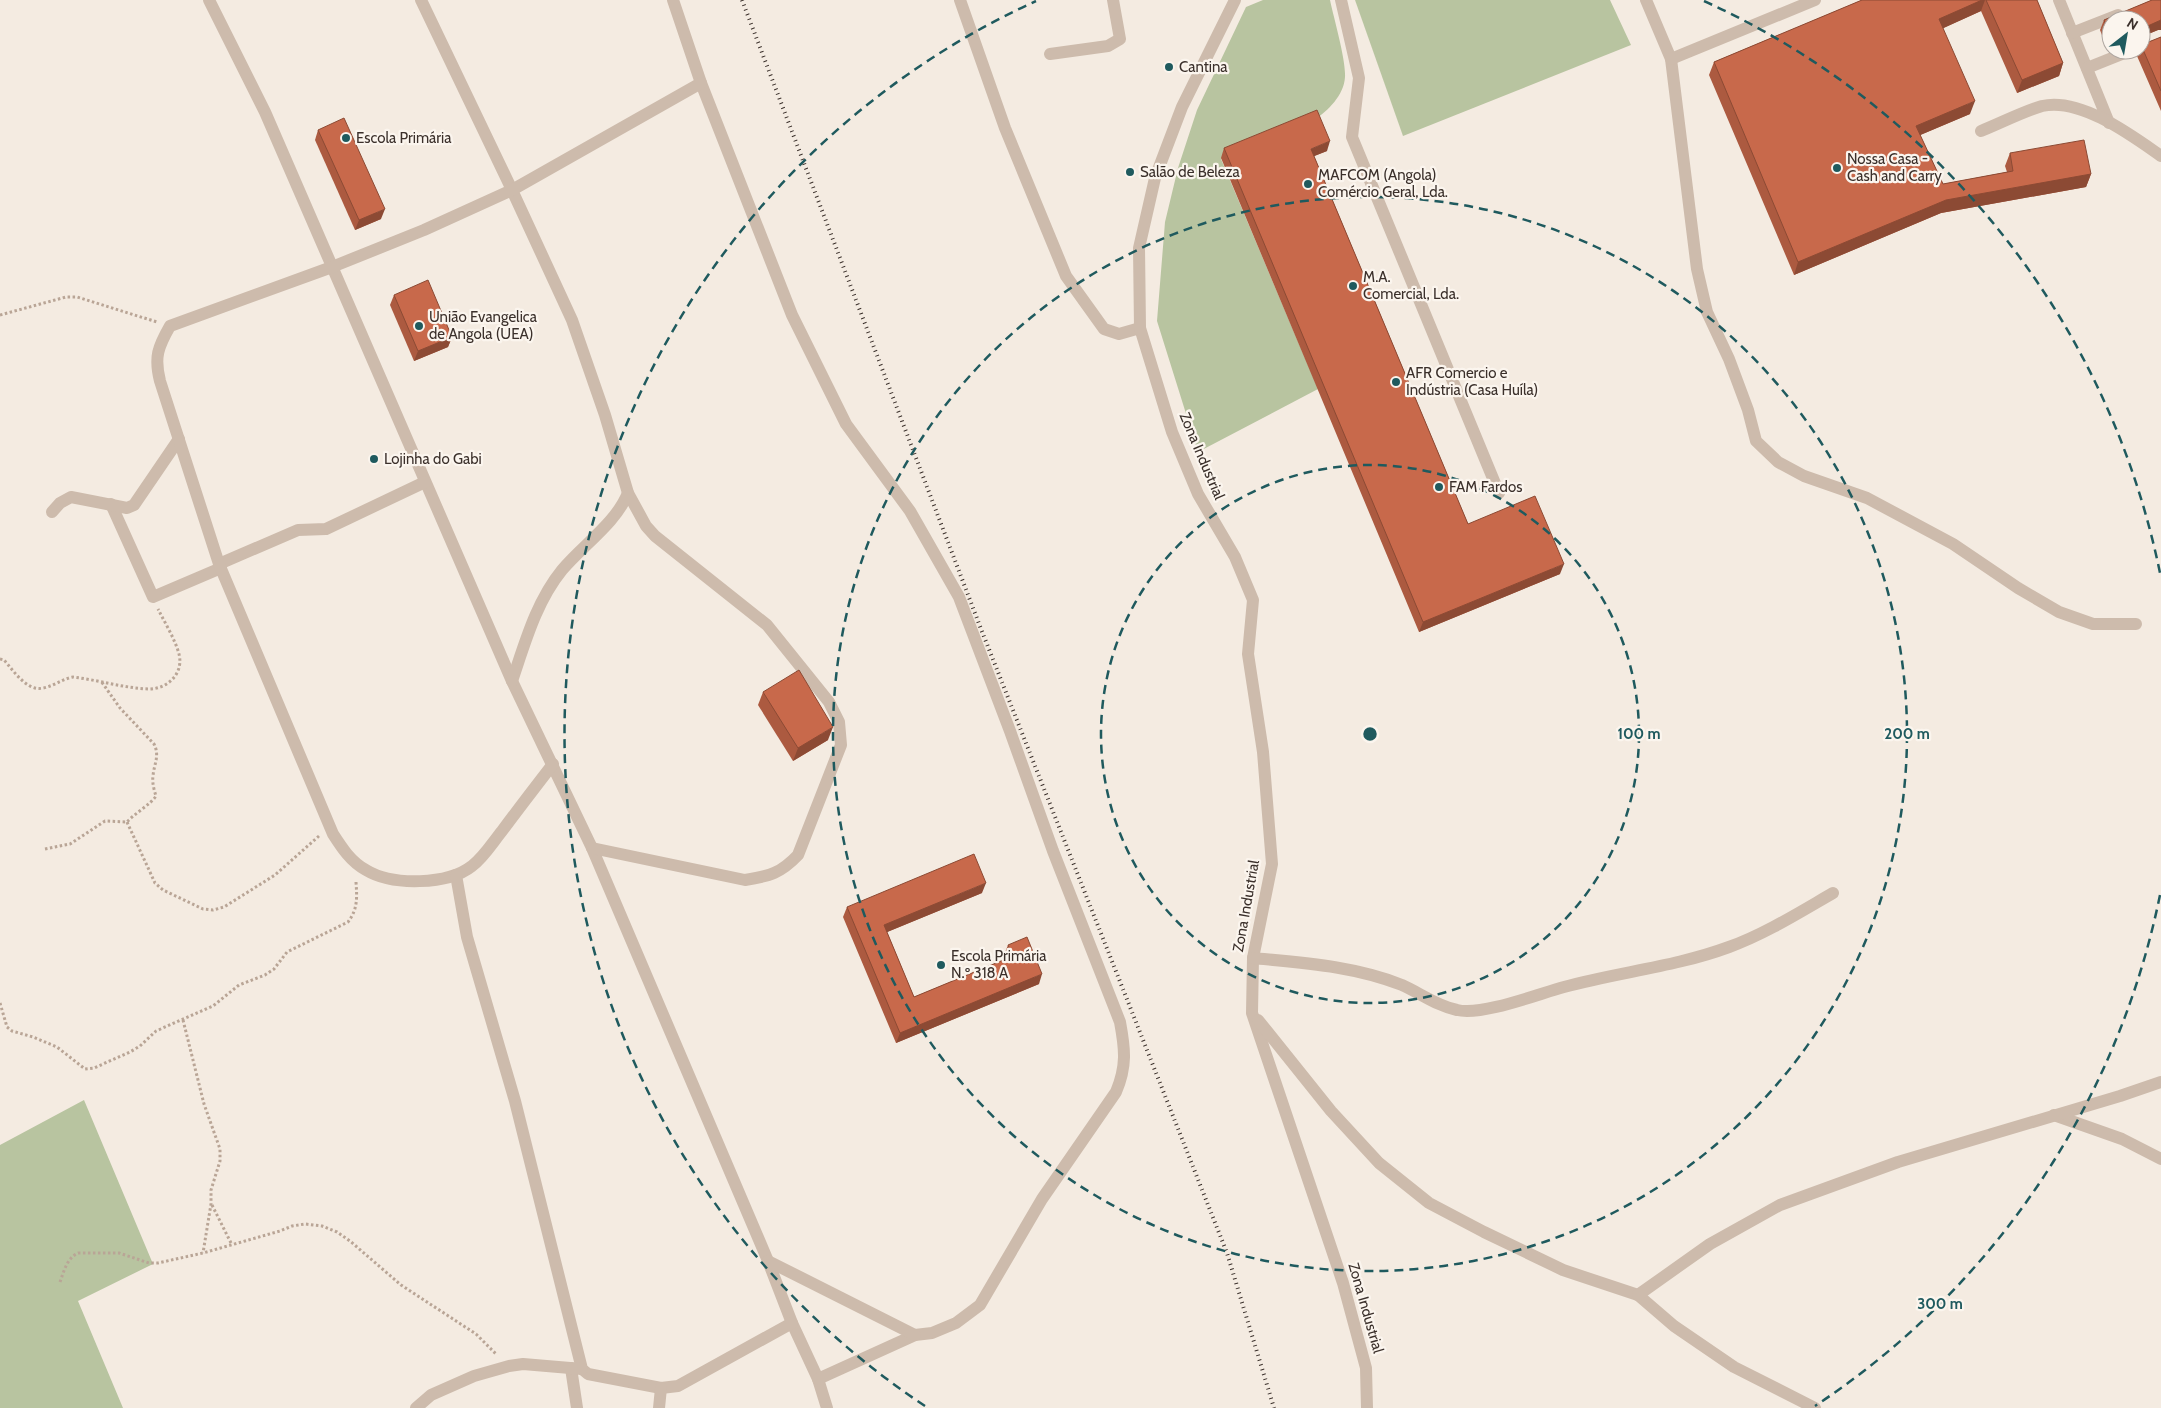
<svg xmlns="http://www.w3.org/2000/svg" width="2161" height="1408" font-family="Cabin,sans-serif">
<rect width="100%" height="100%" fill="#f4ebe1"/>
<g fill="#b8c4a0">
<path d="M1263,0H1330C1334,19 1346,60 1345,77C1344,95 1328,111 1314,120L1221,159L1318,389L1198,452L1157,321L1165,222L1178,168L1197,110L1246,7Z"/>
<path d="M1355,0H1610L1631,45L1403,136Z"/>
<path d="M84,1100L153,1264L78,1301L123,1408H0V1145Z"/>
</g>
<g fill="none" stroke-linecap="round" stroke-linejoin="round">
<g stroke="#b9a596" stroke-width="3" stroke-dasharray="2.5 2.5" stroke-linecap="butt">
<path d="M0,315L66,297H77L157,322"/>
<path d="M0,659L4,660C13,670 27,692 43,688C54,686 62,679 73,677C98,680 123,688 149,689C167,689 184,674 179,654C175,639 165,623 158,609"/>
<path d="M127,822L155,883L163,890L203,909L213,910L224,907L275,875L319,836"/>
<path d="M45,849L70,844L105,821L127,822C134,814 151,804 156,796C154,790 152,782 153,776C154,764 160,756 154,744L120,708L101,681"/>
<path d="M0,1003L7,1027L12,1031L33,1037L57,1047L85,1069L94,1068L130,1052L140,1046L156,1031L213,1006L239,985L265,975L274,969L287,952L348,922C358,909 357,897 356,882"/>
<path d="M183,1020L204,1104L220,1149V1161L211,1190V1204L203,1253"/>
<path d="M212,1205L232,1245"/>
<path d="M60,1282C64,1271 67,1258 78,1253H119L149,1263H158L203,1253L280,1231L292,1226L305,1224L322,1226L337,1232L350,1241L401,1285L476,1334L496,1354"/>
</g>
<g stroke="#cdbbac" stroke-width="12">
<path d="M209,0L265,112L512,681L592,848L768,1261L792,1323L818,1379L827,1408"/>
<path d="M421,0L512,190L572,320L605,415L628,493L646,526L655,536L767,625L829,702L839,722L841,745L798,855C781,873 770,876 745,880L592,848"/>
<path d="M673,0L701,83L792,315L846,424L910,511L959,597L1010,731L1053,851L1120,1022C1125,1049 1127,1066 1116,1092L1042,1199L980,1305L956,1323L932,1333L915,1335L818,1379"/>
<path d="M960,0L1005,128L1066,276L1104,329L1119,334L1140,328"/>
<path d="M1235,0L1182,107L1155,178L1139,248L1140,328L1172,432L1198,494L1235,557L1253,600L1248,654L1263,752L1272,864L1253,958L1252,1013L1343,1283L1366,1368L1367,1408"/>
<path d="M1341,0L1359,78L1352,137L1499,493"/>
<path d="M1646,0L1671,59L1697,269L1707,312L1729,359L1748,410L1756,441L1778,462L1804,476L1867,498L1953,544L2018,588L2059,612L2093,624H2136"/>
<path d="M2059,0L2109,123"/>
<path d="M2072,33L2118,15"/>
<path d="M1050,54L1108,46L1120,39L1113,0"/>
<path d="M1671,59L1815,0"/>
<path d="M2087,68L2132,50"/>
<path d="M1981,131C2001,123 2022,112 2042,106C2080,97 2131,135 2161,156"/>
<path d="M111,504L153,597L221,568"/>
<path d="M52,512L60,503L71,497L127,508L134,505L179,439"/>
<path d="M219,564L298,530L326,529L425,482"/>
<path d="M512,681C525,643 536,602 562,570C583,545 616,523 628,493"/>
<path d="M553,764C536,786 519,808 502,831C493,842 484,857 472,866C448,885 392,886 366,870C351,862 342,848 333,834L219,564L160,381C154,357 158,347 170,326L332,267L424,230L512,190L701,83"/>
<path d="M456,875L467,937L515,1101L582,1369L588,1374L661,1388L678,1386L792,1323"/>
<path d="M1253,958C1304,963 1354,966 1402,985C1420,993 1437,1006 1457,1010C1482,1016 1538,994 1564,987C1618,972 1675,967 1729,947C1765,934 1800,912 1833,893"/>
<path d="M1258,1020L1331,1111L1379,1163L1429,1203L1484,1232L1563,1270L1638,1295L1674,1326L1734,1367L1815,1408"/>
<path d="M2054,1115L2122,1139L2161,1159"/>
<path d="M768,1261L915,1335"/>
<path d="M1638,1295L1710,1244L1780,1205L1898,1162L2120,1096L2161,1082"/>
<path d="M571,1368L577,1408"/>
<path d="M416,1408L431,1395L474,1376L509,1366L523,1364L582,1369"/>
<path d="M659,1408L661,1388"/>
</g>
<path stroke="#3b302b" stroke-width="4" stroke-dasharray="1 4" stroke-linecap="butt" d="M742,0L981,629L1227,1253L1274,1408"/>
</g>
<g fill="#ac5a40">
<path d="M1862,0H2037L2063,63L2059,76L2017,93L1981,11L1943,28L1970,114L1920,135L1943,184L2007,172L2005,166L2010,153L2091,174L2086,187L1941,213L1794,275L1709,75L1714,62Z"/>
<path d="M2152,0H2161V30H2158L2141,37V20H2111V50L2108,51L2100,30L2104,20Z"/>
<path d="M2161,37V111L2137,56L2139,50H2141V45Z"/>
<path d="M318,130L381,219L355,230L315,140Z"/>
<path d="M1224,148L1327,151L1314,156L1468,524L1560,574L1419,632L1221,158Z"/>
<path d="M394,295L452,337L448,347L414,361L390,305Z"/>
<path d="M763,692L828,740L793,761L758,705Z"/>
<path d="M982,893L887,932L914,997L1006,959L1004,955L1008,945L1039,984L896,1043L843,917L847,907Z"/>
</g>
<g fill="#8c4a34">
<path d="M1982,0H1985L1981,11L1935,32L1939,19Z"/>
<path d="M2161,20V30H2158L2141,37V29L2142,28Z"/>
<path d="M2111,43V50L2108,51Z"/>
<path d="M2063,63L2059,76L2017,93L2022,80Z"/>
<path d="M1975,101L1970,114L1911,139L1916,126Z"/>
<path d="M1330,141L1327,151L1307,159L1311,149Z"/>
<path d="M2091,174L2086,187L1941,213L1794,275L1798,262L1946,200Z"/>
<path d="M385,209L381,219L355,230L359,220Z"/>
<path d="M452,337L448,347L414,361L418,351Z"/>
<path d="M1564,564L1560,574L1419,632L1423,622Z"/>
<path d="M833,727L828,740L793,761L798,748Z"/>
<path d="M986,883L982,893L880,935L884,925Z"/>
<path d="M1042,974L1039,984L896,1043L900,1033Z"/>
</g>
<g fill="#c8694b" stroke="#8c4a34">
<path d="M1862,0H1982L1939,19L1975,101L1916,126L1943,184L2013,171L2010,153L2084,140L2091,174L1946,200L1798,262L1714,62Z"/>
<path d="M1986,0H2037L2063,63L2022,80Z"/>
<path d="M2152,0H2161V20L2141,29V20H2111V37L2104,20Z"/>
<path d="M2161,37V91L2141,45Z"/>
<path d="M1317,110L1330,141L1311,149L1468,524L1535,496L1564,564L1423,622L1224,148Z"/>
<path d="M344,118L385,209L359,220L318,130Z"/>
<path d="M428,280L452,337L418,351L394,295Z"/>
<path d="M799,670L833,727L798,748L763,692Z"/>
<path d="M974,854L986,883L884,925L914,997L1013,956L1008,945L1027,937L1042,974L900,1033L847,907Z"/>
</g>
<g fill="none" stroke="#1f5a5e" stroke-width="2.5" stroke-dasharray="9 6">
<circle cx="1370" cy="734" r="269"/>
<circle cx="1370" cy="734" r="537"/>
<path d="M2160 895A806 806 0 0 1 1815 1406M925 1406A806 806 0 0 1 1036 1M1704 1A806 806 0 0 1 2160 573"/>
</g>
<g fill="#1f5a5e" stroke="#fbf5ee" stroke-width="2">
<circle cx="1169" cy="67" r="5"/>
<circle cx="346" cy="138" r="5"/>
<circle cx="1837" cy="168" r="5"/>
<circle cx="1130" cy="172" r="5"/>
<circle cx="1308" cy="184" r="5"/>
<circle cx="1353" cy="286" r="5"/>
<circle cx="419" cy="326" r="5"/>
<circle cx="1396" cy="382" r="5"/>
<circle cx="374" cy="459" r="5"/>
<circle cx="1439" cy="487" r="5"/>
<circle cx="941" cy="965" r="5"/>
</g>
<g text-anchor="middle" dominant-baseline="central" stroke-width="4.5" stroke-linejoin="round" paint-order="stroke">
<g font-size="15" fill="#3b302b" stroke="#fbf5ee" text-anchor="start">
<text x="1179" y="67">Cantina</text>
<text x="356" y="138">Escola Primária</text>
<text x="1847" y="159">Nossa Casa -<tspan x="1847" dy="17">Cash and Carry</tspan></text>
<text x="1140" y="172">Salão de Beleza</text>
<text x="1318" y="175">MAFCOM (Angola)<tspan x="1318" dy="17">Comércio Geral, Lda.</tspan></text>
<text x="1363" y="277">M.A.<tspan x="1363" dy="17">Comercial, Lda.</tspan></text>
<text x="429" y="317">União Evangelica<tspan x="429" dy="17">de Angola (UEA)</tspan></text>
<text x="1406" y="373">AFR Comercio e<tspan x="1406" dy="17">Indústria (Casa Huíla)</tspan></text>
<text x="384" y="459">Lojinha do Gabi</text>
<text x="1449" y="487">FAM Fardos</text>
<text x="951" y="956">Escola Primária<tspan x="951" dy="17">N.º 318 A</tspan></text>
</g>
<g font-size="15" fill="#3b302b" stroke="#fbf5ee">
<text transform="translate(1202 456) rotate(67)">Zona Industrial</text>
<text transform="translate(1246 906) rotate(-80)">Zona Industrial</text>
<text transform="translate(1366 1308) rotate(74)">Zona Industrial</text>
</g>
</g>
<circle cx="1370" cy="734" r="8" fill="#1f5a5e" stroke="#fbf5ee" stroke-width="2.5"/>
<g font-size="15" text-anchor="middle" font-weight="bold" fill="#1f5a5e" stroke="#fbf5ee" stroke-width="4.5" stroke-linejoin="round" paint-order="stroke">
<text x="1639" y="739">100 m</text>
<text x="1907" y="739">200 m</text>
<text x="1940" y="1309">300 m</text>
</g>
<g transform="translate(2126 35) rotate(31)"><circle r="24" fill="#fbf5ee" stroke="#aea6a0"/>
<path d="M0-4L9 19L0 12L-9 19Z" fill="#1f5a5e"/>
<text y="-8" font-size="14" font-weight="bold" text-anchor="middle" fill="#3b302b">N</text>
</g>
</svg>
